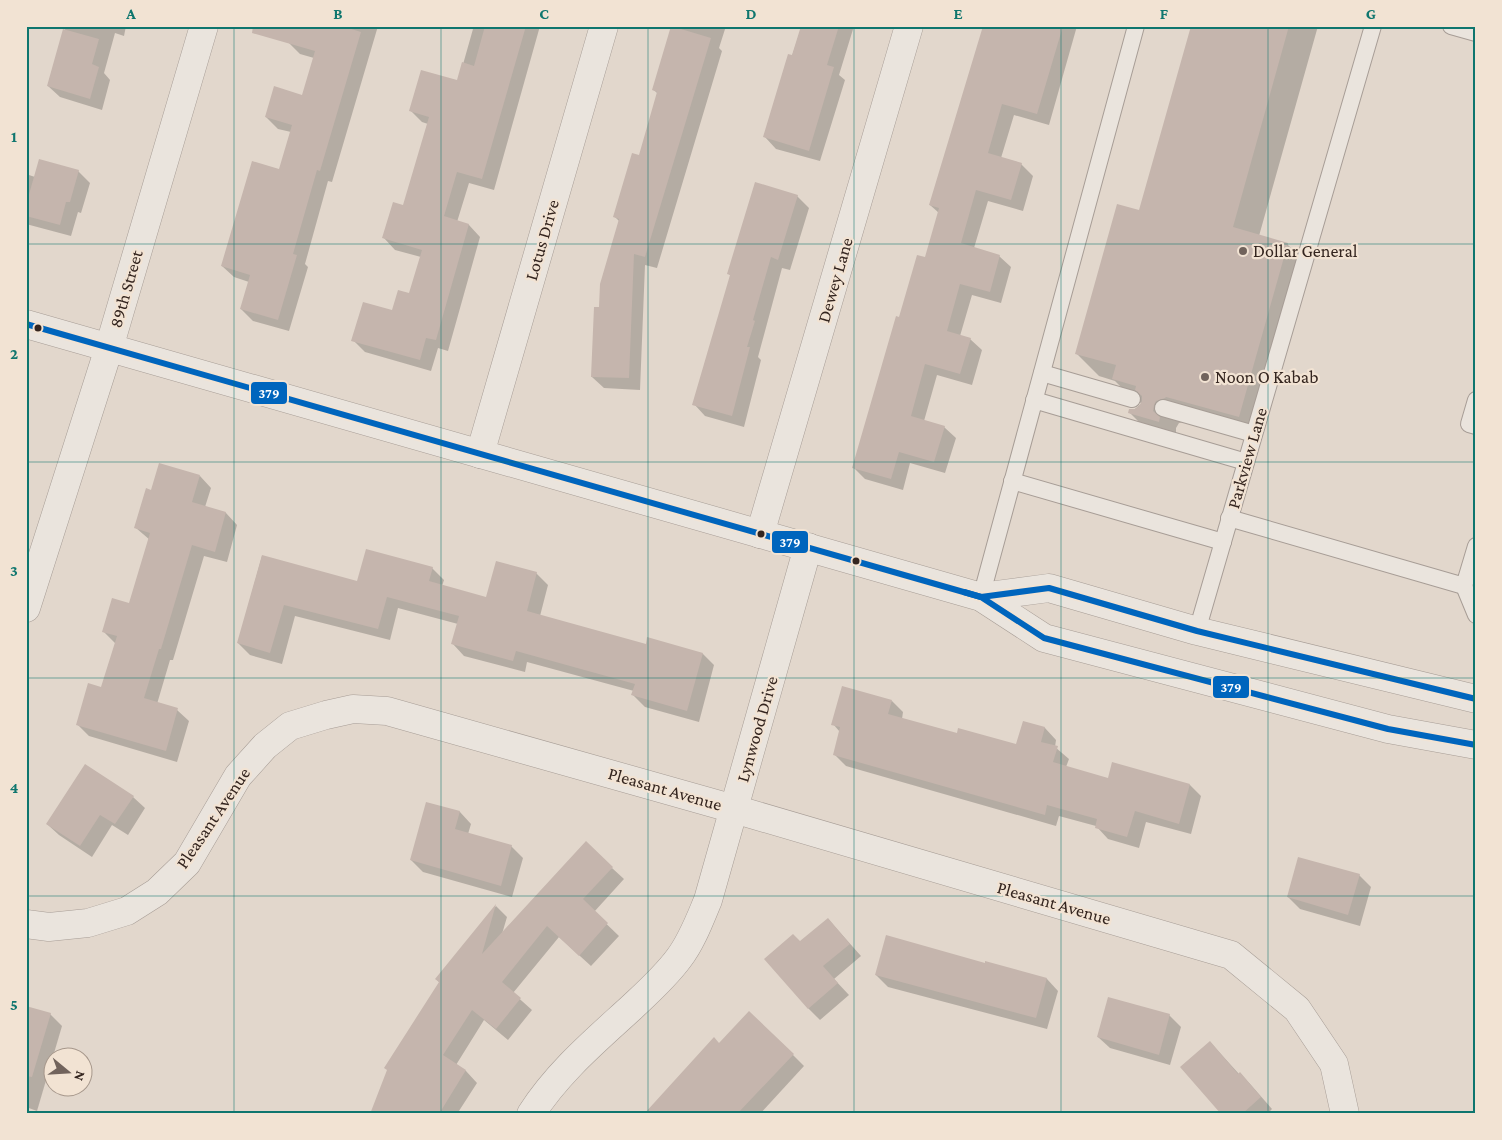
<svg xmlns="http://www.w3.org/2000/svg" width="1502" height="1140" font-family="'Crimson Pro',serif">
<rect width="100%" height="100%" fill="#e2d7cc"/>
<g fill="#0003">
<path d="M66,26H126L124,36L115,33L104,73L110,80L102,110L60,97L48,86Z"/>
<path d="M293,26H378L332,182L328,181L305,264L308,267L289,331L253,321L241,309L249,282L234,277L222,266L280,170L291,132L278,129L266,117L303,96L314,58L300,54L288,42Z"/>
<path d="M462,26H540L494,190L469,183L457,222L469,225L480,237L448,351L438,348L431,371L365,352L353,340L393,312L410,295L421,257L395,250L384,238L404,206L428,124L422,122L410,110L458,82L473,29Z"/>
<path d="M675,26H726L719,48L722,51L657,268L645,265L640,390L604,388L592,377L600,308L619,221L615,217L640,157L658,94L654,90Z"/>
<path d="M802,26H854L839,75L845,80L820,161L776,149L765,137Z"/>
<path d="M984,26H1077L1049,125L1014,115L1001,158L1021,164L1033,176L1023,211L988,201L974,248L999,256L1011,267L1001,303L972,295L960,336L970,339L982,350L972,385L937,375L924,421L944,427L956,438L945,473L910,463L903,490L865,479L853,467L900,318L926,259L939,213L930,205Z"/>
<path d="M1192,26H1318L1259,236L1287,244L1310,267L1261,439L1188,421L1179,423L1176,428V435H1152L1130,413L1142,403L1136,402L1115,381L1099,376L1076,353L1140,212Z"/>
<path d="M78,171L90,183L81,213L78,212L71,236L26,224V174L35,177Z"/>
<path d="M797,196L809,208L790,270L782,268L758,357L761,360L744,427L705,416L694,404L731,276L729,274Z"/>
<path d="M200,476L211,488L205,507L226,513L237,525L227,562L204,556L173,660H170L157,704L177,710L189,721L177,762L89,736L77,724L102,688L116,644L104,632L130,605L150,540L136,528L152,491Z"/>
<path d="M262,556L358,583L432,568L444,580L442,586L487,599L536,573L548,585L540,616L646,645L703,654L714,665L699,722L645,707L633,695L634,691L527,662L525,672L464,656L453,644L458,624L398,608L390,640L295,616L282,664L250,655L238,643Z"/>
<path d="M892,701L903,712L902,719L958,735L1017,746L1024,722L1045,728L1056,740L1055,747L1069,759L1066,767L1109,780L1190,785L1201,796L1191,834L1146,822L1139,848L1108,839L1096,826L1059,816L1056,826L846,766L834,754L840,732L833,724Z"/>
<path d="M133,797L145,808L128,835L112,825L92,857L59,835L47,824Z"/>
<path d="M427,803L460,812L471,824L468,834L511,846L523,858L512,897L423,872L411,860Z"/>
<path d="M612,868L624,879L594,912L619,936L591,966L559,937L513,993L532,1010L508,1040L484,1020L456,1065L466,1071L477,1083L457,1114H371L440,983L436,979L496,906L507,917L502,934Z"/>
<path d="M1359,875L1371,887L1360,926L1300,909L1288,897Z"/>
<path d="M828,919L861,956L834,979L849,995L820,1020L808,1008L801,943Z"/>
<path d="M986,964L1047,979L1058,991L1047,1029L888,987L876,975Z"/>
<path d="M26,1007L50,1014L62,1026L37,1111L26,1107Z"/>
<path d="M1169,1015L1181,1027L1170,1065L1110,1048L1098,1037Z"/>
<path d="M1210,1042L1239,1074L1240,1073L1251,1085L1272,1109L1267,1114H1222Z"/>
<path d="M719,1045L793,1055L804,1066L760,1114H734Z"/>
</g>
<g fill="#c5b5ad">
<path d="M253,26H342L361,32L320,171L317,170L293,254L297,255L278,320L240,309L250,275L221,266L252,161L279,169L292,125L265,117L274,86L302,95L315,51L252,33Z"/>
<path d="M485,26H526L482,179L457,172L444,216L469,224L436,340L426,338L420,360L351,341L363,302L392,310L398,290L409,293L422,250L382,238L393,202L403,205L429,117L409,111L421,70L457,80L462,62L474,66Z"/>
<path d="M671,26L711,38L645,257L634,254L629,378L591,377L594,307H599L600,284L619,219L613,217L632,153L639,155L657,92L652,90Z"/>
<path d="M801,26H839L827,65L834,67L809,151L763,137L788,54L792,55Z"/>
<path d="M983,26H1063L1037,114L1002,104L988,153L1022,163L1011,200L976,190L961,243L1000,255L990,292L960,284L947,331L971,338L960,374L925,364L911,416L945,426L934,462L899,452L891,479L852,468L896,316L899,317L917,255L925,257L939,208L929,205Z"/>
<path d="M1191,26H1289L1233,227L1288,243L1239,417L1166,397L1165,398L1156,401L1154,405L1153,411L1160,417L1159,422L1128,413L1129,409H1135L1139,406L1142,401V396L1135,390L1136,386L1112,379L1116,365L1075,354L1117,204L1139,210Z"/>
<path d="M63,29L99,39L92,64L99,67L90,99L47,86Z"/>
<path d="M39,159L79,170L70,202H66L60,225L26,216V205Z"/>
<path d="M755,182L798,195L778,260L771,257L753,320L755,321L747,347H750L732,416L692,405L730,275L727,274Z"/>
<path d="M159,463L200,475L192,502L226,512L215,552L192,545L161,649H159L144,698L178,708L166,751L76,725L88,683L101,687L117,636L102,632L112,598L129,603L150,533L134,528L146,488L151,490Z"/>
<path d="M366,549L433,567L429,581L486,597L496,561L537,572L527,611L646,644L647,637L703,653L687,711L631,695L635,684L516,651L513,661L451,644L459,616L387,597L378,629L284,605L270,653L237,643L262,555L357,581Z"/>
<path d="M842,686L892,700L888,714L957,733L958,728L1016,744L1023,721L1045,727L1041,742L1058,746L1053,762L1108,778L1112,762L1190,784L1179,824L1135,811L1127,837L1095,828L1097,819L1047,805L1045,815L833,755L840,727L831,725Z"/>
<path d="M85,764L134,796L115,824L100,815L80,846L46,824Z"/>
<path d="M426,802L460,811L455,829L512,845L501,886L410,860Z"/>
<path d="M586,841L613,867L583,899L608,923L579,956L547,926L502,982L521,998L496,1029L472,1010L443,1055L466,1070L439,1114H370L387,1070L384,1068L439,982L435,979L496,904L482,954Z"/>
<path d="M1298,857L1360,874L1348,915L1287,897Z"/>
<path d="M828,918L850,944L823,966L838,983L808,1009L764,959L793,934L800,941Z"/>
<path d="M886,935L985,963V961L1047,978L1036,1018L875,975Z"/>
<path d="M1108,997L1170,1014L1159,1055L1097,1037Z"/>
<path d="M26,1006L51,1013L32,1077L26,1076Z"/>
<path d="M749,1011L794,1054L737,1114H644L714,1037L719,1043Z"/>
<path d="M1210,1041L1238,1074L1240,1072L1261,1097L1242,1114H1221L1180,1067Z"/>
</g>
<g fill="none" stroke-linecap="round" stroke-linejoin="round">
<defs>
<g id="service">
<path d="M1451,26L1476,33"/>
<path d="M1042,373L1132,399"/>
<path d="M1034,400L1246,462"/>
<path d="M1476,400L1469,424L1476,426"/>
<path d="M1163,408L1254,434"/>
<path d="M1012,481L1223,542"/>
<path d="M1229,518L1464,586L1476,546"/>
<path d="M1464,586L1476,615"/>
<path d="M981,597L1136,26"/>
<path d="M1197,631L1373,26"/>
</g>
<g id="minor">
<path d="M480,454L604,26"/>
<path d="M760,534L909,26"/>
<path d="M26,608L109,348L204,26"/>
<path d="M26,924L49,927L88,923L127,911L157,892L187,863L238,776L265,746L290,726L326,715L353,709L387,711L734,809L1231,955L1297,1009L1334,1064L1345,1114"/>
<path d="M531,1114C558,1072 595,1041 631,1008C648,992 665,977 679,958C692,941 700,919 708,900L808,547"/>
</g>
<g id="tertiary">
<path d="M26,324L981,597L1044,638L1388,729L1476,745"/>
<path d="M981,597L1049,588L1197,631L1476,699"/>
</g>
</defs>
<use href="#service" stroke="#a79d96" stroke-width="18"/>
<use href="#minor" stroke="#a79d96" stroke-width="29"/>
<use href="#tertiary" stroke="#a79d96" stroke-width="29"/>
<use href="#service" stroke="#eae4dd" stroke-width="16"/>
<use href="#minor" stroke="#eae4dd" stroke-width="28"/>
<use href="#tertiary" stroke="#eae4dd" stroke-width="28"/>
<defs>
<g id="bus-1">
<path d="M26,324L981,597L1044,638L1388,729L1476,745"/>
<path d="M964,592L981,597L1049,588L1197,631L1476,699"/>
</g>
</defs>
<use href="#bus-1" stroke="#f2e3d3" stroke-width="10"/>
<use href="#bus-1" stroke="#0065bd" stroke-width="6"/>
</g>
<path fill="none" stroke="#0f766e" stroke-width="1" stroke-opacity="0.55" d="M234,26V1114M441,26V1114M648,26V1114M854,26V1114M1061,26V1114M1268,26V1114M26,244H1476M26,462H1476M26,678H1476M26,896H1476"/>
<g fill="#71635c" stroke="#f2e3d3" stroke-width="2">
<circle cx="1243" cy="251" r="5"/>
<circle cx="1205" cy="377" r="5"/>
</g>
<g fill="#34251f" stroke="#f2e3d3" stroke-width="2">
<circle cx="38" cy="328" r="4.5"/>
<circle cx="761" cy="534" r="4.5"/>
<circle cx="856" cy="561" r="4.5"/>
</g>
<g text-anchor="middle" dominant-baseline="central" stroke-width="4.5" stroke-linejoin="round" paint-order="stroke">
<g font-size="18" fill="#34251f" stroke="#f2e3d3">
<text transform="translate(542 240) rotate(-74)">Lotus Drive</text>
<text transform="translate(835 280) rotate(-74)">Dewey Lane</text>
<text transform="translate(126 289) rotate(-74)">89th Street</text>
<text transform="translate(1247 458) rotate(-74)">Parkview Lane</text>
<text transform="translate(757 729) rotate(-74)">Lynwood Drive</text>
<text transform="translate(665 789) rotate(16)">Pleasant Avenue</text>
<text transform="translate(213 818) rotate(-56)">Pleasant Avenue</text>
<text transform="translate(1054 903) rotate(16)">Pleasant Avenue</text>
</g>
<g font-size="18" fill="#34251f" stroke="#f2e3d3" text-anchor="start">
<text x="1253" y="251">Dollar General</text>
<text x="1215" y="377">Noon O Kabab</text>
</g>
</g>
<g stroke="#f2e3d3" stroke-width="2">
<rect x="250" y="381" width="38" height="24" rx="5" fill="#0065bd"/>
<rect x="771" y="530" width="38" height="24" rx="5" fill="#0065bd"/>
<rect x="1212" y="675" width="38" height="24" rx="5" fill="#0065bd"/>
</g>
<g font-size="14" text-anchor="middle" font-weight="bold" fill="#fff">
<text x="269" y="398">379</text>
<text x="790" y="547">379</text>
<text x="1231" y="692">379</text>
</g>
<rect width="1502" height="1140" fill="none" stroke="#f2e3d3" stroke-width="55"/>
<g transform="translate(68 1072) rotate(108)"><circle r="24" fill="#f2e3d3" stroke="#a6978b"/>
<path d="M0-4L9 19L0 12L-9 19Z" fill="#71635c"/>
<text y="-8" font-size="14" font-weight="bold" text-anchor="middle" fill="#34251f">N</text>
</g>
<rect x="28" y="28" width="1446" height="1084" fill="none" stroke="#0f766e" stroke-width="2"/>
<g font-size="16" text-anchor="middle" font-weight="bold" fill="#0f766e">
<text x="131" y="19">A</text>
<text x="338" y="19">B</text>
<text x="544" y="19">C</text>
<text x="751" y="19">D</text>
<text x="958" y="19">E</text>
<text x="1164" y="19">F</text>
<text x="1371" y="19">G</text>
<text x="14" y="142">1</text>
<text x="14" y="359">2</text>
<text x="14" y="576">3</text>
<text x="14" y="793">4</text>
<text x="14" y="1010">5</text>
</g>
</svg>
